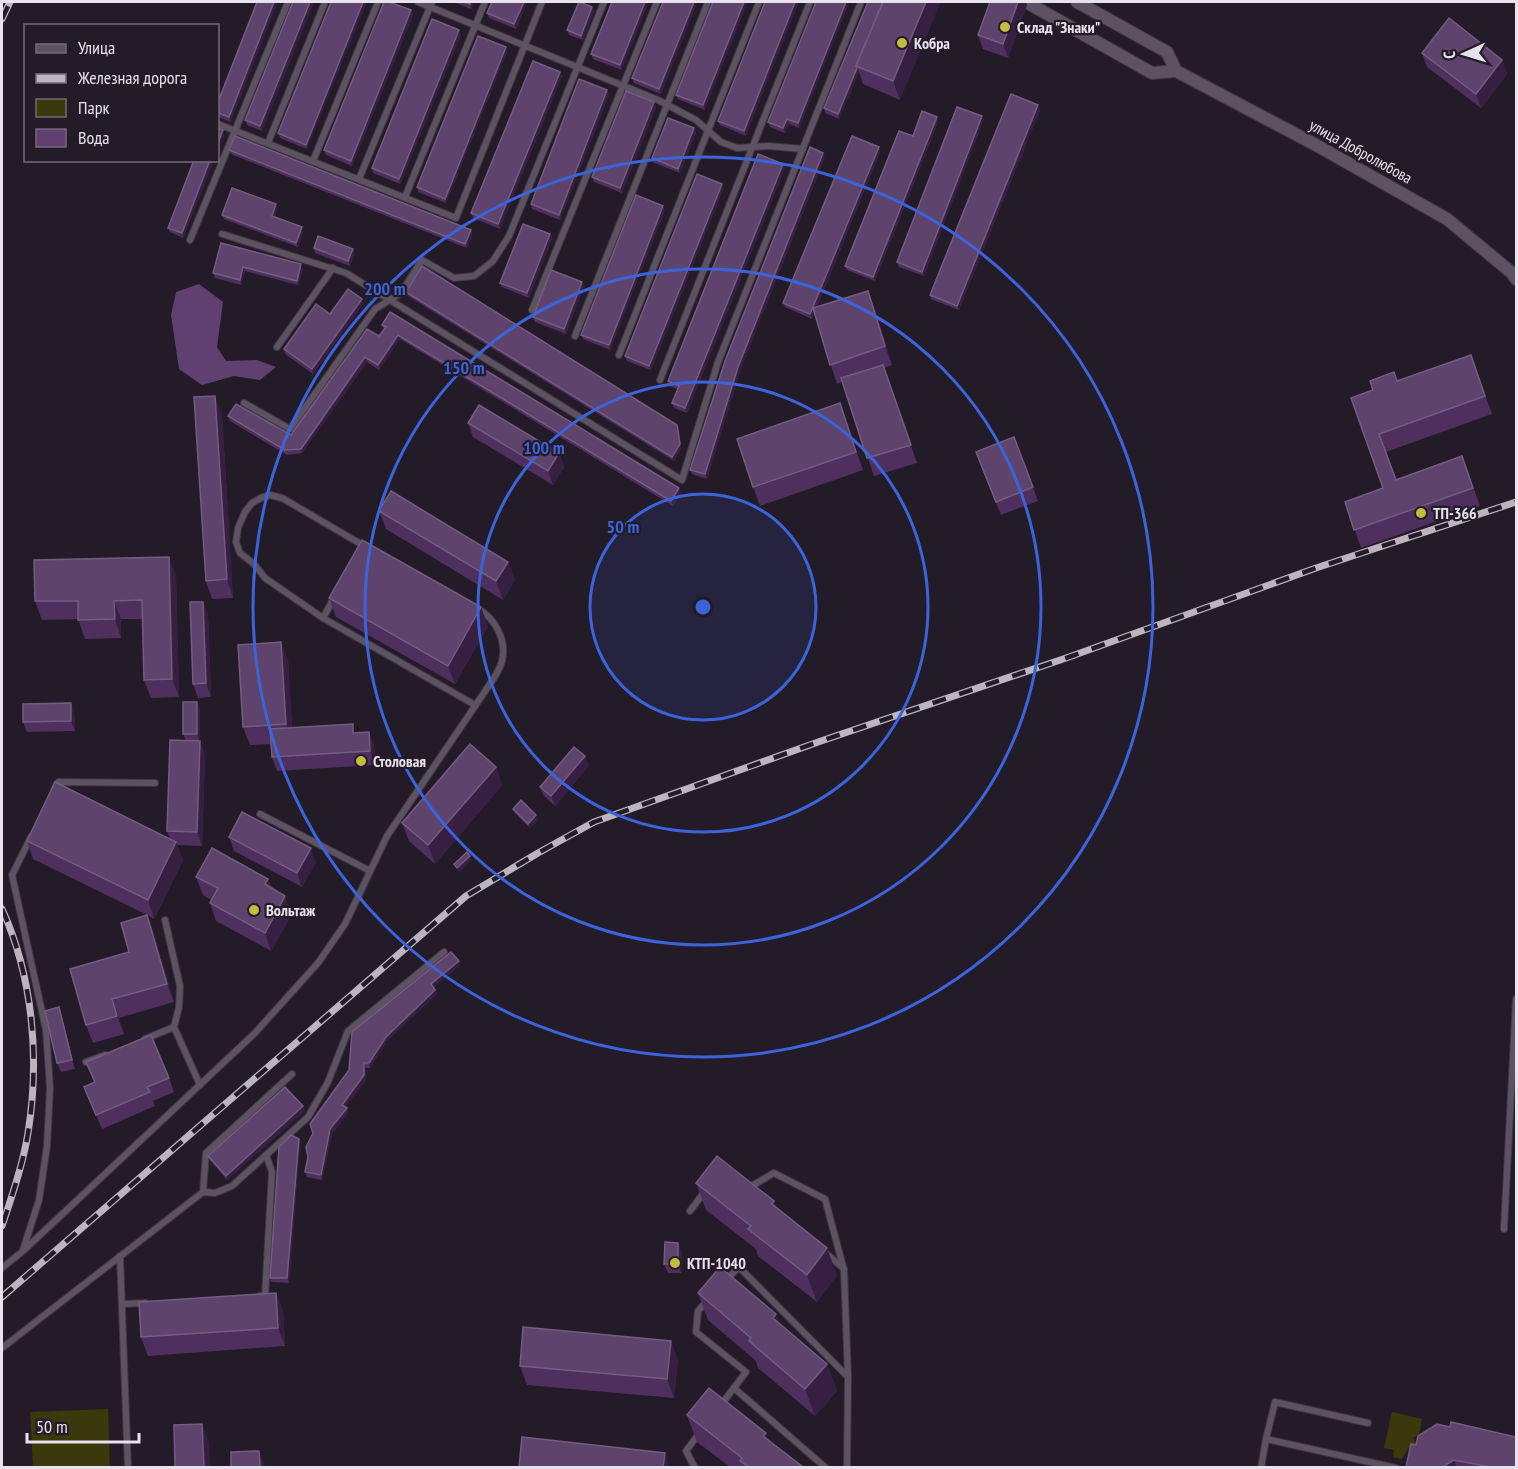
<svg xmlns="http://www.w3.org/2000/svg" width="1518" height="1469" font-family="'PT Sans Narrow',sans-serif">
<rect width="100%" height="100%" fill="#241b29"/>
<g fill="#3b380b">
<path d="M108,1409L110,1467H33L30,1412Z"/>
<path d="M1392,1412L1422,1419L1419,1434L1413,1438L1416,1444L1408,1449L1402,1459L1393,1457L1394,1450L1384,1448Z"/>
</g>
<path fill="#603f71" d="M199,284L223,302L217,347L226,361L257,360L276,367L260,380L234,376L202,385L179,369L171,315L176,292Z"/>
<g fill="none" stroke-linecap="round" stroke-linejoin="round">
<defs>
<g id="lane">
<path d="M418,2L658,100L696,120L721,142L737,148L768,146L803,149"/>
<path d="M218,124L456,218L542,2"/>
<path d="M268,143L325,2"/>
<path d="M313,161L378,2"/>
<path d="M359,179L432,2"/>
<path d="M405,197L485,2"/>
<path d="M222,234L346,273L682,480L718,362L861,2"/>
<path d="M190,240L288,2"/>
<path d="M532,310L657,2"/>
<path d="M575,336L708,2"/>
<path d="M277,347L333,268"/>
<path d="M619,355L759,2"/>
<path d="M660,380L810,2"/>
<path d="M244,403L290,429L375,309L401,293L422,260L454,278L474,276L493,261L509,236L604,2"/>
<path d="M366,547L282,498L270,495L263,497L252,503L245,512L238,528L236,542L240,553L254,564L265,578L323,618L475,705"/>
<path d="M323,618L334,598"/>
<path d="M54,790L58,782L155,783"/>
<path d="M260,814L370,871"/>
<path d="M165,920L180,986L179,1007L174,1027L200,1085"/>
<path d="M145,1039L174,1027"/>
<path d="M86,1062L105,1055"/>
<path d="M750,1187L774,1173L825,1199L844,1270L848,1377L847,1468"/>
<path d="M203,1192L206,1153L292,1074"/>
<path d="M690,1211L705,1191"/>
<path d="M1504,1229L1516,999"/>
<path d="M23,1250L39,1200L47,1146L50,1088L46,1030L12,875L31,837"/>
<path d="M827,1254L844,1269"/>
<path d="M120,1256L128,1468"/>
<path d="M2,1268L23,1251L254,1034L318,963L345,924L387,836L494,678C497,673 501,666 502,661C507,640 495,618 478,609"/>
<path d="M726,1280L739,1267L848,1377"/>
<path d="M260,1296H265L272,1172L266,1155"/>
<path d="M707,1301L698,1311L696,1332L746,1372L721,1405"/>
<path d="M122,1304L145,1303"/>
<path d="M2,1348L203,1192L215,1193L232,1186L308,1117L328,1082L348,1031L444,952"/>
<path d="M734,1388L826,1468"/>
<path d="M1266,1439L1275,1402L1368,1423"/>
<path d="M695,1468L686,1451L700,1432"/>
<path d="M1261,1468L1266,1439L1396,1468"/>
</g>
<g id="street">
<path d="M1026,2L1152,73L1176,71L1316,145L1447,219L1512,273L1516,279"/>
<path d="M1077,2L1167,52L1176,71"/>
</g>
</defs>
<use href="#lane" stroke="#3d3642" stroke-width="8"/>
<use href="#street" stroke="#3d3642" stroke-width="14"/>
<use href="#lane" stroke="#5c5262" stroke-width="6"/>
<use href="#street" stroke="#5c5262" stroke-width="12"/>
<defs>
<g id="rail">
<path d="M2,19L10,2"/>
<path d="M2,909C33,977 40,1059 28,1133C23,1164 12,1196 2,1226"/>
<path d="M2,1297L466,896L538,853L594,822L821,741L1069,657L1316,568L1516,502"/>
</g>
</defs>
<use href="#rail" stroke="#bcb5c0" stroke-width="7"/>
<use href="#rail" stroke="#241b29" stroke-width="4.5" stroke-dasharray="14" stroke-linecap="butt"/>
</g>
<g fill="#4e2f5d">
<path d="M257,2L231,122L218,117V102Z"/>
<path d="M293,2H314L262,131L247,125L245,120Z"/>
<path d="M331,2L307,149L280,138L278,133Z"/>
<path d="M453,2H474L471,9Z"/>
<path d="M527,2L516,29L489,18L487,13Z"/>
<path d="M612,2L622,70L593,59L591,54Z"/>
<path d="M663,2H697L661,94L634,83L632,78Z"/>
<path d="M713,2L705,110L678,99L676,95Z"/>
<path d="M765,2L746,136L720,125L718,121Z"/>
<path d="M816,2H849L799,128L789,124L785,133L770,127L768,122Z"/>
<path d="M868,2L900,100L863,84L859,72L839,119L825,113L824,108Z"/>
<path d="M1027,5L1008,58L983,49L978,35Z"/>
<path d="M592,7L594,12L583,40L569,35L567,30Z"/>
<path d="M411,10L413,15L352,166L326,155L324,150Z"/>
<path d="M459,30L461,35L400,184L373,173L372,168Z"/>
<path d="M507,52L446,203L418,192L417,187Z"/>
<path d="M1422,53L1502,60L1507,74L1481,108L1427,67Z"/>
<path d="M560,72L562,76L500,229L473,218L471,213Z"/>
<path d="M607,90L609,95L560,220L532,209L531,204Z"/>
<path d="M656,107L622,193L594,182L592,177Z"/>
<path d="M1040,110L959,310L931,299L930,295Z"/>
<path d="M983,121L924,276L899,267L897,262Z"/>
<path d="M938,122L875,281L847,270L845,266L913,136Z"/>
<path d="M694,128L696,133L680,173L654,163L652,158Z"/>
<path d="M879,147L880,152L817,307L875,309L892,365L884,368L917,463L874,476L842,382L837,384L814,313L812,319L785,307L783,303Z"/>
<path d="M229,150L471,230L472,235L467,248L231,154Z"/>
<path d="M825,157L740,371L707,479L692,474L690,470Z"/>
<path d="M194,160H214L183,238L170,232L168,228Z"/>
<path d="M785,168L687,413L674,408L672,403L678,389L669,386L668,381Z"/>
<path d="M722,184L723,189L651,370L627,361L625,356Z"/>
<path d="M277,209L275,217L303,232L298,247L224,219L222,215Z"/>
<path d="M665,210L610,350L583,339L581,335Z"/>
<path d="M550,234L552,239L529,298L502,287L500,283Z"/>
<path d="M221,243L303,269L298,285L245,271L241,285L215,278L213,273Z"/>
<path d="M314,248L353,249L354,254L350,266L315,253Z"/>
<path d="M584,286L566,334L535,322L533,317Z"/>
<path d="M406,292L677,425L679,429L681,449L674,461L408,296Z"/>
<path d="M362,299L363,304L313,374L285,354L284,349L330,314Z"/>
<path d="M382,325L681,493L673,506L400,339L379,370L367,362L302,453L287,455L230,421L228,416L291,435L379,336L384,330Z"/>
<path d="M1471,355L1492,414L1386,452L1396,479L1462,456L1480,506L1361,548L1345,502L1383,488L1351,398Z"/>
<path d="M840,403L863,470L760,506L753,487Z"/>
<path d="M222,414L233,598L212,599L206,581Z"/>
<path d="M468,423L559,453L564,467L553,485L473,437Z"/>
<path d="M1014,437L1038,501L1001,515L981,466Z"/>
<path d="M379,511L508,562L515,580L503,600L386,529Z"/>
<path d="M176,575L179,697L151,698L144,680L143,619H121V638L85,639L78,619L42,620L35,601Z"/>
<path d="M329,598L488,626L455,684L336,617Z"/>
<path d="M203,602L208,616L211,697L198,698L193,684Z"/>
<path d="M288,660L292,728L356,733L369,732L374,746L375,765L277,771L272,757L271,744L250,745L243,727Z"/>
<path d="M197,702L200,711V742L205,755L202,846L177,845L183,860L154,919L147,915L154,934L174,1002L119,1018L124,1034L93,1043L86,1025L129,952L147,915L33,859L27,841L170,839L167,831L186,741L183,734Z"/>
<path d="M71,703L74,712L75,731L27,732L23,722Z"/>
<path d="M589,765L555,806L544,796L540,787Z"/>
<path d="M496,767L502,785L435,864L409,841L402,823Z"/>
<path d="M513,809L538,820L530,828L515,813Z"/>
<path d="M229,837L316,862L302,887L234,851Z"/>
<path d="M196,877L268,879L272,888L292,914L271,951L216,921L210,903L211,900L203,895Z"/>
<path d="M460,965L434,987L437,994L387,1041L370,1068H366V1080L345,1107L347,1108L348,1113L332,1134L322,1180L307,1177L305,1172L349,1070L352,1032Z"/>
<path d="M62,1017L75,1069L61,1072L57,1063Z"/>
<path d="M86,1062L169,1078L174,1092L153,1101L155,1106L102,1129L84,1087L94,1082Z"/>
<path d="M305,1111L227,1180L210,1160L208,1156Z"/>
<path d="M299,1139L300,1143L289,1283L271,1282L270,1278Z"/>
<path d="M696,1183L774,1201L777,1209L837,1275L817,1302L758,1256L756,1249L706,1210Z"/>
<path d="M682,1252L681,1273H668L664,1264Z"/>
<path d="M276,1293L283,1311L285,1346L148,1356L141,1337Z"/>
<path d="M698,1293L779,1323L827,1364L837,1391L815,1416L758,1368L756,1361L708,1320Z"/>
<path d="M678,1359L674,1398L527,1385L520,1366Z"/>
<path d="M687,1415L769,1441L803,1467H730L697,1442Z"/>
<path d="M1450,1427L1516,1467H1406L1416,1445Z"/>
</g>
<g fill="#361f42">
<path d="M274,2H278L231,122L229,117Z"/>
<path d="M310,2H314L262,131L260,126Z"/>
<path d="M363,2H367L307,149L306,145Z"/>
<path d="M471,2H474L471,9L470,4Z"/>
<path d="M524,2H527L516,29L514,24Z"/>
<path d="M645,2H649L622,70L620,65Z"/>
<path d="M694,2H697L661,94L659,89Z"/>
<path d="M744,2H748L705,110L703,105Z"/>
<path d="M795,2H799L746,136L744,131Z"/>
<path d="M846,2H849L799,128L798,123Z"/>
<path d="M926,2H941L900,100L893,81Z"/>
<path d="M1018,2H1026L1027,5L1008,58L1003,44Z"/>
<path d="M592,7L594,12L583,40L581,36Z"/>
<path d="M411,10L413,15L352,166L351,161Z"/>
<path d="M459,30L461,35L400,184L399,179Z"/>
<path d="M506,47L507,52L446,203L445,199Z"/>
<path d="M1502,60L1507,74L1481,108L1476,94Z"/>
<path d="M857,68L859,72L839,119L838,114Z"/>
<path d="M560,72L562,76L500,229L498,224Z"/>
<path d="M607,90L609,95L560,220L559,215Z"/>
<path d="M654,102L656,107L622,193L620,188Z"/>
<path d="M1038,105L1040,110L959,310L957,306Z"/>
<path d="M982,116L983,121L924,276L922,272Z"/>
<path d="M937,117L938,122L875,281L873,277Z"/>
<path d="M787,119L789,124L785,133L783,128Z"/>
<path d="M694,128L696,133L680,173L678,169Z"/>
<path d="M223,130L224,135L218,152V143Z"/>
<path d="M879,147L880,152L812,319L810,314Z"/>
<path d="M823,153L825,157L740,371L707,479L705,474L738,367Z"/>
<path d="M210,160H214L183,238L182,233Z"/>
<path d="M783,164L785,168L687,413L685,408Z"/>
<path d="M722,184L723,189L651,370L649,366Z"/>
<path d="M276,204L277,209L273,220L272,216Z"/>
<path d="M663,206L665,210L610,350L609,345Z"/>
<path d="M302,227L303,232L298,247L296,243Z"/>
<path d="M471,230L472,235L467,248L465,244Z"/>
<path d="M550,234L552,239L529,298L527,293Z"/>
<path d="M353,249L354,254L350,266L348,261Z"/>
<path d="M301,264L303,269L298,285L297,281Z"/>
<path d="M243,267L245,271L241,285L240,280Z"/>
<path d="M582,282L584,286L566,334L564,329Z"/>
<path d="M868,291L875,309L892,365L885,346Z"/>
<path d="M362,299L363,304L313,374L312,369Z"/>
<path d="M398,335L400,339L379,370L378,365Z"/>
<path d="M365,357L367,362L302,453L301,449Z"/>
<path d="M215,396L222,414L233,598L227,579Z"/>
<path d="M677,425L679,429L681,449L674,461L672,457Z"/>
<path d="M559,453L564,467L553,485L548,471Z"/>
<path d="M679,488L681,493L673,506L671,501Z"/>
<path d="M169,557L176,575L179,697L172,679Z"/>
<path d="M508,562L515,580L503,600L496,581Z"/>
<path d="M114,601L121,619V638L115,619Z"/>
<path d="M203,602L208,616L211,697L206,683Z"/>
<path d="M481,607L488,626L455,684L448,666Z"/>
<path d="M281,642L288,660L293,742L286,724Z"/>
<path d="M197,702L200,711V742L205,755L202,846L197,832L200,742L197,734Z"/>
<path d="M71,703L74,712L75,731L71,721Z"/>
<path d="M369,732L374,746L375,765L370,751Z"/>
<path d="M585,756L589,765L555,806L551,796Z"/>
<path d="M496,767L502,785L435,864L428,845Z"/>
<path d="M536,815L538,820L530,828L528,824Z"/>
<path d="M176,842L183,860L154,919L148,900Z"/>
<path d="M311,848L316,862L302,887L297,873Z"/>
<path d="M470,856L472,860L459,873L457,868Z"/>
<path d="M268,879L275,897L265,884Z"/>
<path d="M285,896L292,914L271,951L265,933Z"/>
<path d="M147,915L154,934L174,1002L167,984Z"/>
<path d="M459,961L460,965L432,989L431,984Z"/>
<path d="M435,990L437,994L387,1041L370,1068L369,1063L386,1037Z"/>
<path d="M112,999L119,1018L124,1034L117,1016Z"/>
<path d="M59,1007L62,1017L75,1069L72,1060Z"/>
<path d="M364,1063L366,1068V1080L343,1110L342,1105Z"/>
<path d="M303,1106L305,1111L227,1180L226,1176Z"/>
<path d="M347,1108L348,1113L332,1134L322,1180L321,1175L330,1129Z"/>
<path d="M299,1139L300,1143L289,1283L287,1278Z"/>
<path d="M774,1201L784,1228L772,1204Z"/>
<path d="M678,1243L682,1252L681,1273L678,1264Z"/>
<path d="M827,1248L837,1275L817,1302L807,1275Z"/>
<path d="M276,1293L283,1311L285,1346L278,1328Z"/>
<path d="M776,1314L786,1341L773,1318Z"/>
<path d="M671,1341L678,1359L674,1398L667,1379Z"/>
<path d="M827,1364L837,1391L815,1416L805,1389Z"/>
<path d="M202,1424L209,1442L210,1467H204Z"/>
<path d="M766,1433L776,1460L763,1436Z"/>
<path d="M259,1451L265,1467H260Z"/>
<path d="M665,1453L670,1467H663Z"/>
<path d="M1454,1460L1457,1467H1444V1466Z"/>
</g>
<g fill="#5e436c" stroke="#745c80" stroke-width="1.5">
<path d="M257,2H274L229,117L218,113V102Z"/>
<path d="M293,2H310L260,126L245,120Z"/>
<path d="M331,2H363L306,145L278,133Z"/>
<path d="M384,2H389L411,10L351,161L324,150Z"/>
<path d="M463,2H471L470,4Z"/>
<path d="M492,2H524L514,24L487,13Z"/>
<path d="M579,2L592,7L581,36L567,30Z"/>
<path d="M612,2H645L620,65L591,54Z"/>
<path d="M663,2H694L659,89L632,78Z"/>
<path d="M713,2H744L703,105L676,95Z"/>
<path d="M765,2H795L744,131L718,121Z"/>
<path d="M816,2H846L798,123L787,119L783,128L768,122Z"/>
<path d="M868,2H883L856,66L857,68L838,114L824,108Z"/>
<path d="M883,2H926L893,81L856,66Z"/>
<path d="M990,2H1018L1003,44L978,35Z"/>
<path d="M1449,18L1502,60L1476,94L1422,53Z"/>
<path d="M432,19L459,30L399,179L372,168Z"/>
<path d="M478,36L506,47L445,199L417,187Z"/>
<path d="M533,61L560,72L498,224L471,213Z"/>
<path d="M579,79L607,90L559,215L531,204Z"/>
<path d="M626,91L654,102L620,188L592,177Z"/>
<path d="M1011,94L1038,105L957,306L930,295Z"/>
<path d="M957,107L982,116L922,272L897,262Z"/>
<path d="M922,111L937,117L873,277L845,266L899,131L913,136Z"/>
<path d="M668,118L694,128L678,169L652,158Z"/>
<path d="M218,128L223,130L218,143Z"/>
<path d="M235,136L471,230L465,244L229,150Z"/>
<path d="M852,136L879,147L810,314L783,303Z"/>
<path d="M810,147L823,153L738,367L705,474L690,470L725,361Z"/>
<path d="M758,154L783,164L685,408L672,403L679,386L668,381Z"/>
<path d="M194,160H210L182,233L168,228Z"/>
<path d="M697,174L722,184L649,366L625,356Z"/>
<path d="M232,188L276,204L272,216L302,227L296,243L222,215Z"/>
<path d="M636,195L663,206L609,345L581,335Z"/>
<path d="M523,224L550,234L527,293L500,283Z"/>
<path d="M318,236L353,249L348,261L314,248Z"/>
<path d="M221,243L301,264L297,281L243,267L240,280L213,273Z"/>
<path d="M422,266L677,425L680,444L672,457L406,292Z"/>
<path d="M551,270L582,282L564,329L533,317Z"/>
<path d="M348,289L362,299L312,369L284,349L316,304L330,314Z"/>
<path d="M868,291L885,346L830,365L813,308Z"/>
<path d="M390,312L679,488L671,501L398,335L378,365L365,357L301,449L285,450L228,416L236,404L291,435L367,329L379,336L386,327L382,325Z"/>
<path d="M1471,355L1485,396L1379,434L1396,480L1462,456L1473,488L1354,530L1345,502L1383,488L1351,398L1373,390L1370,381L1394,372L1397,381Z"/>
<path d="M883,365L911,445L867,458L841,378Z"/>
<path d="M215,396L227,579L206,581L194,397Z"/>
<path d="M840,403L856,452L753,487L737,439Z"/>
<path d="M479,405L559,453L548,471L468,423Z"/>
<path d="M1014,437L1033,487L996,502L976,452Z"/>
<path d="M391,491L508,562L496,581L379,511Z"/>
<path d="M362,540L481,607L448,666L329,598Z"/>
<path d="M169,557L172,679L144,680L142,600L114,601L115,619L78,620V601H35L34,560Z"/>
<path d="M190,602H203L206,683L193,684Z"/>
<path d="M281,642L286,724L243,727L238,645Z"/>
<rect x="183" y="702" width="14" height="32"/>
<path d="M71,703V721L23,722V704Z"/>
<path d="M353,724V733L369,732L370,751L272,757L270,729Z"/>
<path d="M170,740L200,741L197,832L167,831Z"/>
<path d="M470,744L496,767L428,845L402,823Z"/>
<path d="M574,747L585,756L551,796L540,787Z"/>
<path d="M55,782L176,842L148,900L27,841Z"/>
<path d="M521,800L536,815L528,824L513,809Z"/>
<path d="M242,812L311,848L297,873L229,837Z"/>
<path d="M212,848L268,879L265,884L285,896L265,933L210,903L218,888L196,877Z"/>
<path d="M467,852L470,856L457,868L454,864Z"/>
<path d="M147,915L167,984L112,999L117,1016L86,1025L70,969L129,952L121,923Z"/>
<path d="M451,952L459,961L431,984L435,990L386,1037L369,1063H364V1075L342,1105L347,1108L330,1129L321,1175L305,1172L308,1157L306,1147L313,1133L310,1124L349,1070L352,1032Z"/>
<path d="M59,1007L72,1060L57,1063L45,1011Z"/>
<path d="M151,1035L169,1078L147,1087L150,1092L96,1115L84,1087L95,1082L86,1062Z"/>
<path d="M285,1087L303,1106L226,1176L208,1156Z"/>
<path d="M291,1135L299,1139L287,1278H270L279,1147Z"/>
<path d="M717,1156L774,1201L772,1204L827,1248L807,1275L748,1229L751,1226L696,1183Z"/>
<path d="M665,1242L678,1243V1264H664Z"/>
<path d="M720,1267L776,1314L773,1318L827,1364L805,1389L749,1341L751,1338L698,1293Z"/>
<path d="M276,1293L278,1328L141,1337L139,1302Z"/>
<path d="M523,1327L671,1341L667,1379L520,1366Z"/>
<path d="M709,1388L766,1433L763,1436L803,1467H749L740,1461L742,1458L687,1415Z"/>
<path d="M1451,1422L1516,1437V1467H1490L1454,1460L1444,1466V1467H1406L1411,1444L1416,1445L1418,1436L1437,1424L1450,1427Z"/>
<path d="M202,1424L204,1467H175L174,1425Z"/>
<path d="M522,1437L665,1453L663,1467H519Z"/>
<path d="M259,1451L260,1467H231V1452Z"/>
</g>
<circle cx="703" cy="607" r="113" fill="#3b64db" fill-opacity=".12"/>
<g fill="none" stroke="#3b64db" stroke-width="3">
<circle cx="703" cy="607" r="113"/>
<circle cx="703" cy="607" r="225"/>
<circle cx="703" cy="607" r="338"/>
<circle cx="703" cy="607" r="450"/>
</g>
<g fill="#c4bc3e" stroke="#241b29" stroke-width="2">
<circle cx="1005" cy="27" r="6"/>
<circle cx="902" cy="43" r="6"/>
<circle cx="1421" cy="513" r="6"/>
<circle cx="361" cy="761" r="6"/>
<circle cx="254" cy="910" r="6"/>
<circle cx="675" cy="1263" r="6"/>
</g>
<g text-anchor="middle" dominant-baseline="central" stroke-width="4.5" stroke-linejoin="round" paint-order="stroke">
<g font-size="16" font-weight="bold" fill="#e8e2ec" stroke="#241b29" text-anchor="start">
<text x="1017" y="27">Склад "Знаки"</text>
<text x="914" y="43">Кобра</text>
<text x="1433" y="513">ТП-366</text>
<text x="373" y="761">Столовая</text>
<text x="266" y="910">Вольтаж</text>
<text x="687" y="1263">КТП-1040</text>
</g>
<g font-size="16" fill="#e8e2ec" stroke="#241b29">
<text transform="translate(1361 151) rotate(29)">улица Добролюбова</text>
</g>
</g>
<circle cx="703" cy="607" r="9" fill="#3b64db" stroke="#241b29" stroke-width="3"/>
<g font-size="18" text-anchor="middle" font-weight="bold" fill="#3b64db" stroke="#241b29" stroke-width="4.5" stroke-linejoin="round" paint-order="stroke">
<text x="385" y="295">200 m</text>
<text x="464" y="374">150 m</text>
<text x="544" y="454">100 m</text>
<text x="623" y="533">50 m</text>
</g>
<rect width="1518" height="1469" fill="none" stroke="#e8e2ec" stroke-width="6"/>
<rect x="24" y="24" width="195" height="138" fill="#241b29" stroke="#726b77" stroke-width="1.5"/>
<rect x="36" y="44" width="30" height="9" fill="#5c5262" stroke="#726b77" stroke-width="1.5"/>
<text x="78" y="54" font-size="18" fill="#e8e2ec">Улица</text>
<rect x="36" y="74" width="30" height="9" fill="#bcb5c0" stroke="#726b77" stroke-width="1.5"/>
<text x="78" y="84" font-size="18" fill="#e8e2ec">Железная дорога</text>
<rect x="36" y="99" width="30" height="18" fill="#3b380b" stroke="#726b77" stroke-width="1.5"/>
<text x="78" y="114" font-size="18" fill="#e8e2ec">Парк</text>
<rect x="36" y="129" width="30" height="18" fill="#603f71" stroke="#726b77" stroke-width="1.5"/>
<text x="78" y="144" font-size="18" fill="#e8e2ec">Вода</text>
<g transform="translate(1464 54) rotate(266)" stroke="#241b29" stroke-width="4.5" paint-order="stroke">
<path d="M0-4.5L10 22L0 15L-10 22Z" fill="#e8e2ec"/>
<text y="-9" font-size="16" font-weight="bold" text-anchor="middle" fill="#e8e2ec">С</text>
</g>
<path d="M27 1433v9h112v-9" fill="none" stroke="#e8e2ec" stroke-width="3"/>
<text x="36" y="1433" font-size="18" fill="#e8e2ec" stroke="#241b29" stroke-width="4.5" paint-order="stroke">50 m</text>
</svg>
